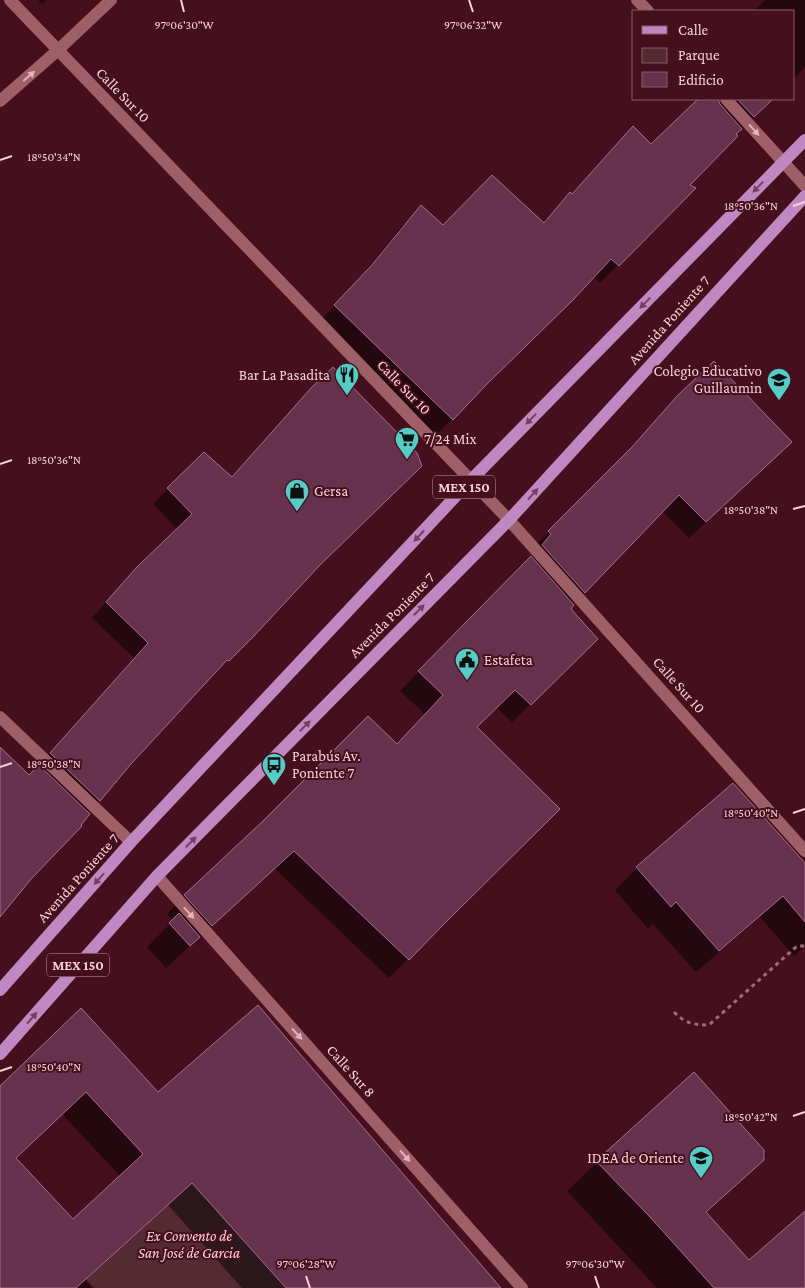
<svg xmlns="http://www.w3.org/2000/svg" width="805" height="1288" font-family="'Crimson Pro',serif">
<rect width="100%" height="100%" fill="#450f1d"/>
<path fill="#542b32" d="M192,1183L286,1288H94L86,1279Z"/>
<g fill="#0007" fill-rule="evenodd">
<path d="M38,0H46L42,4Z"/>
<path d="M765,0H805V67L794,78V11H754Z"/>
<path d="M700,99H772L735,135L688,185L694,189L600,283L593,277L434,437L317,324L353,286L403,225L421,207L443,227L543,224L633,128L651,146Z"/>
<path d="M679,395L774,459L689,538L662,511L569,609L596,639L512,722L496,707L475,728L558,809L389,978L275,869L166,968L147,947L173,921L167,914L185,895L396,745L425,714L400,691L526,562L536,552L533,548L615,465Z"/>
<path d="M297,404L313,569L253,635L212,675L130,764L31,877L0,915V749L29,777L134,658L92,618L121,585L178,530L153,504L204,453L231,478Z"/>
<path d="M805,865V946L794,956L760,917L696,972L653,924L648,929L615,890L637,868Z"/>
<path d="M693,1074L767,1155L706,1213L749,1262L805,1212V1284L800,1288H657L567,1191L597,1162Z"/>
<path d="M0,1088L158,1094L499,1288H242L168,1205L85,1280L92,1288H0ZM62,1114L121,1177L73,1221L15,1158Z"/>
</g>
<g fill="#66314c" stroke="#a86e8a" fill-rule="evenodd">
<path d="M698,99H718L720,104L742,129L736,134L738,136L690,185L696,188L619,266L611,259L573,300L486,385L453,420L334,305L371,266L421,205L443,225L492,175L544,223L570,192L572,194L633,126L651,144Z"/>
<path d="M737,99H773L754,117Z"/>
<path d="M714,361L792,442L706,522L679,495L585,593L542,545L551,534L548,531L632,447L678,395Z"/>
<path d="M333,367L417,453L422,466L320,565L254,636L229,661L227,660L131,764L100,801L50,753L148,643L106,602L136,568L192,514L167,488L204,452L232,477L312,387Z"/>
<path d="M531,556L574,605L571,609L598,639L531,705L515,690L477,727L560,809L446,922L409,960L294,851L212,926L184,895L263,821L368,716L397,744L443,695L418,671Z"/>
<path d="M0,747L29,775L39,765L90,814L81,825L82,826L32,878L0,917Z"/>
<path d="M733,783L805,863V922L783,896L719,951L676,902L671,907L636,867Z"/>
<path d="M179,913L200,937L190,946L169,923Z"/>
<path d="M258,1005L501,1288H286L192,1183L76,1288H0V1086L81,1008L158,1092ZM86,1092L143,1154L73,1219L16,1158Z"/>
<path d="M694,1072L764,1150V1160L706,1212L749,1260L805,1211V1288H714L650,1217L596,1161Z"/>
</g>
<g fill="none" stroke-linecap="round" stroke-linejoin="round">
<path stroke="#9c6e77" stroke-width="3" stroke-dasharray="4 4" stroke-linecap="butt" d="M674,1012C685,1023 693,1025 709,1025L797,946H805"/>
<g stroke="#9e5f69" stroke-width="12">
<path d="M10,0L509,520L805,851"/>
<path d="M637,0L648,11"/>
<path d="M726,99L805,186"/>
<path d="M0,101L57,51L111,0"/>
<path d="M0,717L131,842"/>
<path d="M157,876L522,1288"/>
</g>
<g stroke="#c088c2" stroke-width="12">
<path d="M0,990L131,842L471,480L805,140"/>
<path d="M0,1054L157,876L509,520L805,196"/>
</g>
</g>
<defs><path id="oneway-solid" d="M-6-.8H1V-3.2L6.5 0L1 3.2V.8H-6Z" transform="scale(1.25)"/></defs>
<g fill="#e0b5bb">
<use href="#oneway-solid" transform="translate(29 76) rotate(-41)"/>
<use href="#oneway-solid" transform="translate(754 130) rotate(48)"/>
<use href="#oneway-solid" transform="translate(189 913) rotate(48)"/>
<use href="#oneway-solid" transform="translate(297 1034) rotate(48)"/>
<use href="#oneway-solid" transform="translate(405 1156) rotate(48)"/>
</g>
<g fill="#763f5f">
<use href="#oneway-solid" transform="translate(758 187) rotate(134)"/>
<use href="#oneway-solid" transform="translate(645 303) rotate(134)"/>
<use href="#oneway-solid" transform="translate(531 419) rotate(134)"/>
<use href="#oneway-solid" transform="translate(533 494) rotate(-48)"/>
<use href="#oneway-solid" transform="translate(419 536) rotate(133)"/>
<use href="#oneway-solid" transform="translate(419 610) rotate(-45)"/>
<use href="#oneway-solid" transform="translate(305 726) rotate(-45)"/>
<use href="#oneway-solid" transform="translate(191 842) rotate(-45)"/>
<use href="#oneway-solid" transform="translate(99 879) rotate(132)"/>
<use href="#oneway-solid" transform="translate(32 1018) rotate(-49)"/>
</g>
<path fill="none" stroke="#f6d2d6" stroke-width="2" d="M181,0L184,12M469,0L473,12M0,160L12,156M793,206L805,202M0,464L12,460M793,509L805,506M0,767L12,763M793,813L805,809M0,1071L12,1067M793,1116L805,1112M306,1276L310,1288M595,1276L599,1288"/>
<defs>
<symbol id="restaurant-pin" viewBox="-11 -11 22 30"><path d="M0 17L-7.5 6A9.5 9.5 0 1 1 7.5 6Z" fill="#55cdc6" stroke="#450f1d"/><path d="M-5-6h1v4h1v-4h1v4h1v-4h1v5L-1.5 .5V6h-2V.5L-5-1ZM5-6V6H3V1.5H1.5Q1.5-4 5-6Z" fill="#111"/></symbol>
<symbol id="school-pin" viewBox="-11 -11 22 30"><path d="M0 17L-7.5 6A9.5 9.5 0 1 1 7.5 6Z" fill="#55cdc6" stroke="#450f1d"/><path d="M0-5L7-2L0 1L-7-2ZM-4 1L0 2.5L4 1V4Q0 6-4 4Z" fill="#111"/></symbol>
<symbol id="supermarket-pin" viewBox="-11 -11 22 30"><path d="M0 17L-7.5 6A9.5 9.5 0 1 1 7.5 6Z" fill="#55cdc6" stroke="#450f1d"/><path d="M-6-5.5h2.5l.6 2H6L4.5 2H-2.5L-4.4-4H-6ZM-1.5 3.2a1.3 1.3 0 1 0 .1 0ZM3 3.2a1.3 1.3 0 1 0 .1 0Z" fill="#111"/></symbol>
<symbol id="shop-pin" viewBox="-11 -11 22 30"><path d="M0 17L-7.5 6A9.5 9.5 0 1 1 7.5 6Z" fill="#55cdc6" stroke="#450f1d"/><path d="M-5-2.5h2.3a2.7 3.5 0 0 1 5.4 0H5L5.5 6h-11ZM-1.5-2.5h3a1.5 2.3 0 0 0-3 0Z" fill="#111"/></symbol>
<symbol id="civic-pin" viewBox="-11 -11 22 30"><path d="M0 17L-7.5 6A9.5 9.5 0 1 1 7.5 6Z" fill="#55cdc6" stroke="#450f1d"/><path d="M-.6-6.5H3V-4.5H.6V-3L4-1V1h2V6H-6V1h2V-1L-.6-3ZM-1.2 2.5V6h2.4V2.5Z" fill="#111"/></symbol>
<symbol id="bus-pin" viewBox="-11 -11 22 30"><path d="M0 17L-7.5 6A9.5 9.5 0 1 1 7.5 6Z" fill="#55cdc6" stroke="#450f1d"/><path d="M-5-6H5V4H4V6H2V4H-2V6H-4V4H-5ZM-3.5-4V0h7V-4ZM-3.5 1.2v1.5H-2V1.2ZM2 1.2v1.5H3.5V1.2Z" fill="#111"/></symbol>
<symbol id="university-pin" viewBox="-11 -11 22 30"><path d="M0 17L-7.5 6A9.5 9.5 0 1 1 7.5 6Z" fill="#55cdc6" stroke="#450f1d"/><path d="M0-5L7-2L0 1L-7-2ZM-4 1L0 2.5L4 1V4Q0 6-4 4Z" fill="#111"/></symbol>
</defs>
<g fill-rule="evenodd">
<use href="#restaurant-pin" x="333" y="361" width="28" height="38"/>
<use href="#school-pin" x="765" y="366" width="28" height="38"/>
<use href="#supermarket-pin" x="393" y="425" width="28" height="38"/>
<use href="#shop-pin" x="283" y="477" width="28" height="38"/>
<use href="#civic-pin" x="453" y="646" width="28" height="38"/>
<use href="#bus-pin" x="260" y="751" width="28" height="38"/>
<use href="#university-pin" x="687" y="1144" width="28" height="38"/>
</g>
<g text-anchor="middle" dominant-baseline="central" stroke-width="4" stroke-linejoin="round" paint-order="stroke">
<g fill="#450f1d" stroke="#c1989e" stroke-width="1">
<rect x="433" y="475.5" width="62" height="23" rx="4"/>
<rect x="47" y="953.5" width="62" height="23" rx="4"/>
</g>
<g font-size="14" font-weight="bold" fill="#f6d2d6">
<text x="464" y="487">MEX 150</text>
<text x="78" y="965">MEX 150</text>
</g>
<g font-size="15" fill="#f6d2d6" stroke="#450f1d">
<text transform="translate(123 95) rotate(46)">Calle Sur 10</text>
<text transform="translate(669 320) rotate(-48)">Avenida Poniente 7</text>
<text transform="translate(404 387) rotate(46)">Calle Sur 10</text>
<text transform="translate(392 615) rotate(-45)">Avenida Poniente 7</text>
<text transform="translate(679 685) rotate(48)">Calle Sur 10</text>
<text transform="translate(78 878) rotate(-48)">Avenida Poniente 7</text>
<text transform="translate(351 1071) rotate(48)">Calle Sur 8</text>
</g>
<g font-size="15" fill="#f6d2d6" stroke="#450f1d" text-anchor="start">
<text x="762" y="371" text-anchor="end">Colegio Educativo<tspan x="762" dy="17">Guillaumin</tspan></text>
<text x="330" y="375" text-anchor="end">Bar La Pasadita</text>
<text x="424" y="439">7/24 Mix</text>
<text x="314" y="491">Gersa</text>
<text x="484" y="660">Estafeta</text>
<text x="292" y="756">Parabús Av.<tspan x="292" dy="17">Poniente 7</tspan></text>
<text x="684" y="1158" text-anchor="end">IDEA de Oriente</text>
</g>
<g font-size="15" font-style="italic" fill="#f9d0d5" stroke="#450f1d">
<text x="189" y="1236">Ex Convento de<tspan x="189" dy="17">San José de Garcia</tspan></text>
</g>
</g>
<g font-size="12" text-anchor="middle" fill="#f6d2d6" stroke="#450f1d" stroke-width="4" stroke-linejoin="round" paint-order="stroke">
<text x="184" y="29">97°06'30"W</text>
<text x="473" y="29">97°06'32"W</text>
<text x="54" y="161">18°50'34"N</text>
<text x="751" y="210">18°50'36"N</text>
<text x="54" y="464">18°50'36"N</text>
<text x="751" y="514">18°50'38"N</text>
<text x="54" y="768">18°50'38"N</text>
<text x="751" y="817">18°50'40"N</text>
<text x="54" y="1071">18°50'40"N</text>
<text x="751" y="1121">18°50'42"N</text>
<text x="306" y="1268">97°06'28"W</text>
<text x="595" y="1268">97°06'30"W</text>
</g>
<rect x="632" y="10" width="162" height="90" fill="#450f1d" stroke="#8c5d67"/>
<rect x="642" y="26" width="25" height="8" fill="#c088c2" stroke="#8c5d67"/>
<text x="678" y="35" font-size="15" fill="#f6d2d6">Calle</text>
<rect x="642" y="48" width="25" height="15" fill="#542b32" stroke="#8c5d67"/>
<text x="678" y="60" font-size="15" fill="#f6d2d6">Parque</text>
<rect x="642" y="72" width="25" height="15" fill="#66314c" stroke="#8c5d67"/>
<text x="678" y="85" font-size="15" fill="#f6d2d6">Edificio</text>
</svg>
